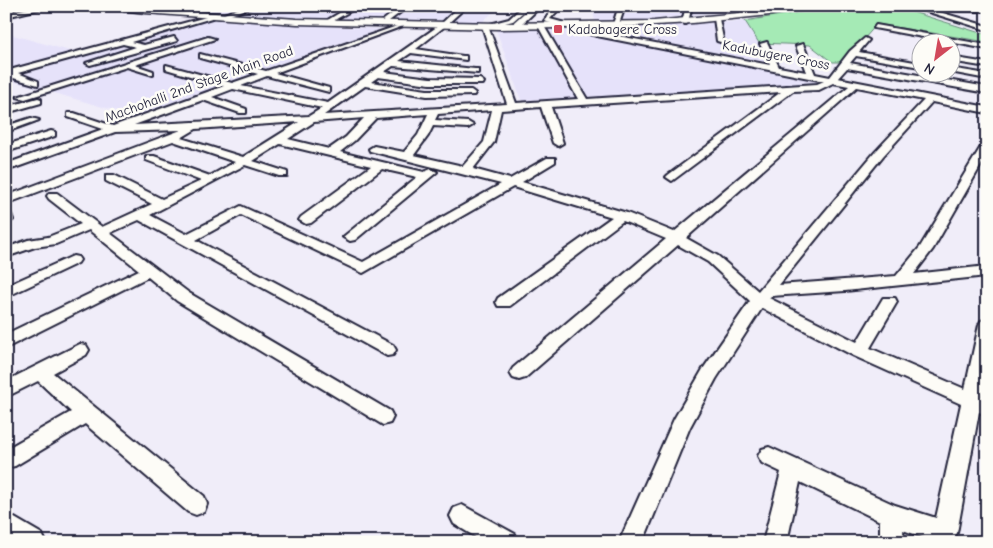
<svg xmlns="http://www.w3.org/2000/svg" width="993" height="548" font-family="'Comic Neue',sans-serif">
<rect width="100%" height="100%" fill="#f0edf9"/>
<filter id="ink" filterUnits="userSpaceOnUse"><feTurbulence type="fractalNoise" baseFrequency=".02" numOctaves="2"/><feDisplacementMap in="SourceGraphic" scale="10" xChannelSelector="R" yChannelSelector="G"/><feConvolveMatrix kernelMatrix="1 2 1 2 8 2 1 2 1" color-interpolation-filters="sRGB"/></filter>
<g filter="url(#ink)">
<g fill="#e6e2fa">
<path d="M145,6H500L482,22H475L365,21L201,12Z"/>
<path d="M596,6H773L639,21L595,22L593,10Z"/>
<path d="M205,19L382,29L134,116L6,79Z"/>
<path d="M745,21L759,43L766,65L623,38L609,28Z"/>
<path d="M496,29H565L822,80L808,85L522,103Z"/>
<path d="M6,33L77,53L6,72Z"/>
</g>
<path fill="#a5eab5" stroke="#648678" d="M836,6H893L987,35V42L877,24L844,62H832L810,45L759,43L745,21Z"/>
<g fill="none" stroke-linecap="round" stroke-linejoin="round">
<defs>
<g id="minor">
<path d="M38,6H51L6,17V13Z"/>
<path d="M189,6H199L177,14L174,12Z"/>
<path d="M245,6H255L221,18L216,17Z"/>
<path d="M351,6H359L331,22L326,21Z"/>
<path d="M402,6H409L385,24H381V22Z"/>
<path d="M460,6H467L444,27L416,49L463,56H466V60L411,53L399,61L475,69H478V73L393,66L384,72L430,78L480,79L484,82L483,84H430L378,77L371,82L427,90H471L475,93L474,95L427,96L365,86L324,115L507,104L482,26L485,24L488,26L516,103L578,99L538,26L541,24L544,26L587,99L817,84L824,81L597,36L544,21L555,6H562L550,19L598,32L770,65L760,44L767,42L779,67L806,72L796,46L803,44L815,74L830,77L850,51L865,38L869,40L859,52L920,63V67L856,56L850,63L987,87V93L847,68L838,78L987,107V113L932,102L883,156L779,285L896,276L920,247L982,145L987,142V155L933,249L914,274L987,266V276L845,291L771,296L769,298L857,342L883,298H895L897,302L870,348L965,389L979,325L981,321L987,319V371L982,396L987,398V415L979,412L957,533L953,541L936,542L903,530L904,542H880V521L800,482L787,542H763L781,472L762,463L758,456L762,449L769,447L895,505L936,518L961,404L854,356L762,308L716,379L690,427L643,542H619L674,419L703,369L750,301L708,262L678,245L525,378L519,380L513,378L510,373L513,368L666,239L623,221L510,306H498L496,302L498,298L612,217L513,187L363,273L241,215L196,240L393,345L396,350L393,355L387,356L139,220L110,233L189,293L390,411L393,417L390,423L383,425L177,301L148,277L6,348V334L139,270L89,230L56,244L35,247L6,257V248L28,240L48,237L81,224L49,199L47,196L49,193H57L102,227L152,204L106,181V175H114L162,199L201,181L146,160V156H154L210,176L235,162L173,141L6,204V196L181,130L115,132L6,171V164L103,129L68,117V113H74L113,126L224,86L166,69V65L232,83L258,74L200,58V54L266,71L403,24V26L275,73L329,88V92L267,76L241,86L328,103L441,24ZM833,83L849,86L674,232L627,213L522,182L555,162V158H547L510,179L473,169L494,142L501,110L541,107L553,143L558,146L563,143L551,107L781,92L668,175L666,177L672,181L793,91L819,90ZM857,87L924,100L875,152L758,291L718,256L686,238ZM233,89L322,108L309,116L134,125L203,100L240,113H246V109L212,97ZM492,110L484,142L463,166L414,155L428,136L433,126L468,128L473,125L468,122L435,120L438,114ZM428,114L418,135L404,152L374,146L369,149L370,151L501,184L363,262L241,206L186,234L150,215L245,165L279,176H287V172L253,161L280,144L371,166L301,217L299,220L306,224L311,223L382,169L417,177L343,237L350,241L355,240L437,172L431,169L424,172L340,152L354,141L376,118ZM364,118L346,137L329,149L288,139L314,122ZM299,122L243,157L181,138L196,129Z"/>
<path d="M523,6H530L513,21L493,26L490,24L509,19Z"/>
<path d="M619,6H625L619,24L616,26L613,24Z"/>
<path d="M686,6H692L688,22L685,24L682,22Z"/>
<path d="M740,6H746L745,16L740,15Z"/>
<path d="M909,6H919L987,26V30Z"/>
<path d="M937,7H987V11L935,10Z"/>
<path d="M210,16L215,17L131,42L144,45L174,37L177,41L90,65L86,63L136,47L123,44L18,73L38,81V85L6,76V71Z"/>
<path d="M714,18L719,19L724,43L717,41Z"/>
<path d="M876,25L987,45V49L874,28Z"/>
<path d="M208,37L215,39L135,65L153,71V75L127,67L25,99L17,97Z"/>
<path d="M950,57L987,63V67L950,61Z"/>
<path d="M950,68L987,74V79L950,72Z"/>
<path d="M38,98L41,99V103L6,113V107Z"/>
<path d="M31,118L39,120L6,132V126Z"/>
<path d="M51,131L55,132V136L6,152V145Z"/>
<path d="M6,213L11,214L13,220L6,224Z"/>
<path d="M73,256L78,257L80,260L78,263L6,297V286Z"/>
<path d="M80,344L86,345L89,350L86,355L53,373L204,496L207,504L204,512L196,515L188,512L85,424L15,466L6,468V449L71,412L38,381L6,397V381Z"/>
<path d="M462,505L515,534L519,542H484L454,524L450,516L454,508Z"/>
<path d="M6,513L42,534L46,542H12L6,538Z"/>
</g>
<path id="major" d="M91,6H121L297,19L499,23L654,21L812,6L770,15L693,23L616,27L499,29L297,24L145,13Z"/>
<path id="highway" d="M532,6H541L520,26H514V22Z"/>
</defs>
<use href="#minor" stroke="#22223b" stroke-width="4"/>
<use href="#major" stroke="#22223b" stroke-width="3"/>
<use href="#highway" stroke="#22223b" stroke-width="4"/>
<use href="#minor" fill="#fdfcf7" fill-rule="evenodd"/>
<use href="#major" fill="#fdfcf7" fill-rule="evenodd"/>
<use href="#highway" fill="#fdfcf7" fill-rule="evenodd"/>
</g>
</g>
<rect fill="#d1495b" stroke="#fdfcf7" stroke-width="2" x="553" y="24" width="10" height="10" rx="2.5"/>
<g text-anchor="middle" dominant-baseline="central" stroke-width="5" stroke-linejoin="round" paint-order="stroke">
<g font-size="14" fill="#22223b" stroke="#fdfcf7" text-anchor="start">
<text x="568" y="29">Kadabagere Cross</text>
</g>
<g font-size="14" fill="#22223b" stroke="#fdfcf7">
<text transform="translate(776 55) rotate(11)">Kadubugere Cross</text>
<text transform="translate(199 84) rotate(-20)">Machohalli 2nd Stage Main Road</text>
</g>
</g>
<rect width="993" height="548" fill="none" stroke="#fdfcf7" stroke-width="25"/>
<rect x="12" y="12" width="968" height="523" fill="none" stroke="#22223b" stroke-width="2" filter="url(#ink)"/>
<g transform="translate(936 58) rotate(211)"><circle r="24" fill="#fdfcf7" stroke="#a5a5ac"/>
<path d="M0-4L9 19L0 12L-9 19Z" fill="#d1495b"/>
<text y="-8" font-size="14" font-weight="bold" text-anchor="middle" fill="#22223b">N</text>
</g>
</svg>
